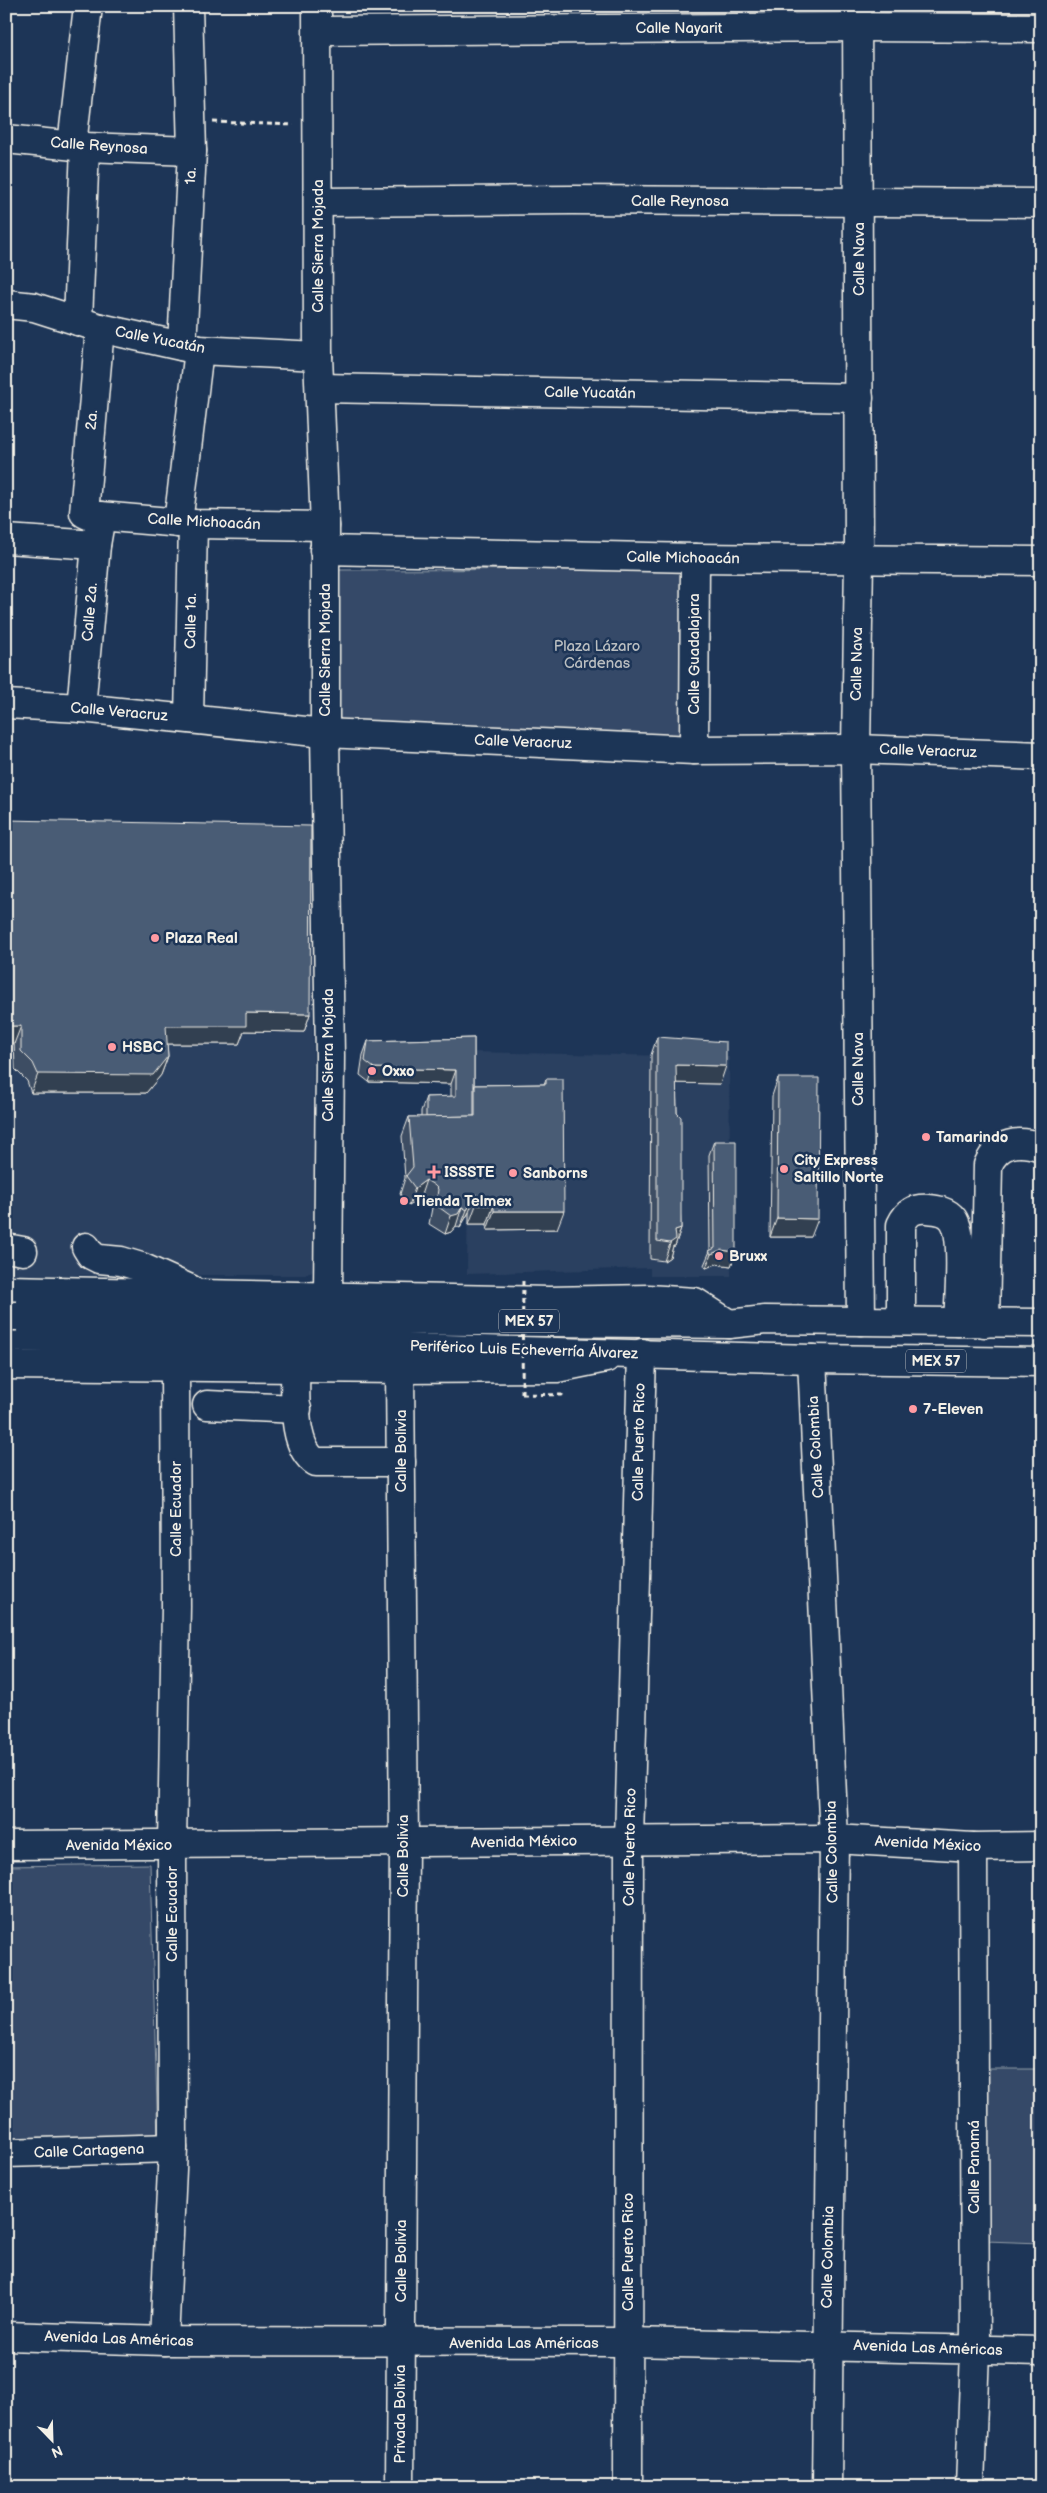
<svg xmlns="http://www.w3.org/2000/svg" width="1047" height="2493" font-family="'Balsamiq Sans',sans-serif">
<rect width="100%" height="100%" fill="#1d3557"/>
<filter id="ink" filterUnits="userSpaceOnUse"><feTurbulence type="fractalNoise" baseFrequency=".02" numOctaves="2"/><feDisplacementMap in="SourceGraphic" scale="10" xChannelSelector="R" yChannelSelector="G"/><feConvolveMatrix kernelMatrix="1 2 1 2 8 2 1 2 1" color-interpolation-filters="sRGB"/></filter>
<g filter="url(#ink)">
<g fill="#2a4060">
<path d="M6,838L313,845V1076L318,1260L312,1272L304,1275H6Z"/>
<path d="M469,1052L729,1057L731,1276H650V1268L467,1274Z"/>
</g>
<g fill="#354a67" stroke="#949ea8">
<path d="M682,569L683,741L338,734L337,570Z"/>
<path d="M150,1864L158,2142L6,2144V1866Z"/>
<path d="M988,2069H1041V2243L986,2241Z"/>
</g>
<g fill="none" stroke-linecap="round" stroke-linejoin="round">
<defs>
<g id="minor">
<path d="M317,6L318,356L325,526V733L330,1056L328,1295"/>
<path d="M857,6L859,559L856,749L861,1321"/>
<path d="M318,31L857,27L1041,28"/>
<path d="M6,139L85,147L192,151"/>
<path d="M72,145L88,6"/>
<path d="M319,202L572,200L1041,203"/>
<path d="M6,304L34,307L100,328L199,350L318,356"/>
<path d="M78,321L85,147"/>
<path d="M100,328L84,513L88,515L193,524L325,526"/>
<path d="M182,346L192,151L188,6"/>
<path d="M320,388L859,398"/>
<path d="M178,523L199,350"/>
<path d="M6,539L96,545"/>
<path d="M324,550L695,558L1041,561"/>
<path d="M6,704L81,708L325,733L694,750L856,749L1041,756"/>
<path d="M81,708L96,545L101,516"/>
<path d="M189,718L193,524"/>
<path d="M694,750L695,558"/>
<path d="M86,1247L91,1255L99,1259L121,1261L141,1267L190,1289"/>
<path d="M6,1248L23,1251"/>
<path d="M6,1290L549,1301L648,1299L695,1302L729,1324"/>
<path d="M901,1321V1225C907,1212 914,1208 928,1209C938,1210 947,1211 953,1219C965,1235 959,1299 958,1322"/>
<path d="M985,1323L988,1165C998,1142 1018,1139 1041,1147"/>
<path d="M812,1359L834,1839L827,2487"/>
<path d="M6,1365L400,1369L557,1368L606,1358"/>
<path d="M295,1367C296,1394 291,1447 316,1462H401"/>
<path d="M400,1369L404,1843L400,2485"/>
<path d="M207,1405L297,1409"/>
<path d="M6,1845L834,1839L973,1847L1041,1846"/>
<path d="M6,2153L173,2148"/>
<path d="M6,2336L164,2341L628,2342L1041,2351"/>
<path d="M164,2341L173,2148L172,1845L176,1606L175,1366"/>
<path d="M628,2487L629,1840L642,1353"/>
<path d="M970,2487L975,2350L973,1847"/>
</g>
<g id="highway">
<path d="M17,1316L729,1324L765,1320L1041,1323"/>
<path d="M6,1337L812,1359L1041,1362"/>
</g>
</defs>
<use href="#minor" stroke="#f4f1e8" stroke-width="31"/>
<use href="#highway" stroke="#f4f1e8" stroke-width="31"/>
<g stroke="#f4f1e8" stroke-width="3" stroke-dasharray="5 4" stroke-linecap="butt">
<path d="M213,122L294,125"/>
<path d="M522,1394L562,1395V1391"/>
</g>
<use href="#minor" stroke="#1d3557" stroke-width="28"/>
<use href="#highway" stroke="#1d3557" stroke-width="28"/>
<defs>
<path id="highway-bridge" d="M6,1316H17"/>
</defs>
<use href="#highway-bridge" stroke="#f4f1e8" stroke-width="31" stroke-linecap="butt"/>
<path stroke="#f4f1e8" stroke-width="3" stroke-dasharray="5 4" stroke-linecap="butt" d="M522,1394L523,1280"/>
<use href="#highway-bridge" stroke="#1d3557" stroke-width="28"/>
</g>
<g fill="#3e4e64" stroke="#f4f1e8">
<path d="M6,820L310,1014L304,1032L244,1031L239,1044H167L168,1056L161,1075L146,1093H31L27,1081L15,1069Z"/>
<path d="M657,1037L720,1084L676,1083L681,1228L675,1246H673L670,1257L664,1261L650,1259L651,1055Z"/>
<path d="M474,1038V1088L475,1085L544,1084L546,1079L557,1229L487,1230V1224H469V1212L460,1228L456,1226L451,1232L445,1234L429,1224L432,1208L427,1203L420,1198L409,1206L400,1194L405,1178L402,1136L409,1117H421V1111L426,1097H451V1084L369,1082L360,1075L363,1055L368,1041Z"/>
<path d="M778,1078L811,1237H770L772,1096Z"/>
<path d="M714,1141L736,1252L731,1266L716,1264L706,1268L704,1265L710,1251L709,1155Z"/>
</g>
<g fill="#324051" stroke="#f4f1e8">
<path d="M246,1013L310,1014L304,1032L244,1031L239,1044H160L166,1026Z"/>
<path d="M6,1026H21L14,1044H6Z"/>
<path d="M168,1056L161,1075L146,1093H31L38,1074Z"/>
<path d="M676,1065L726,1066L720,1084L669,1083Z"/>
<path d="M374,1068L456,1070L451,1084L369,1082Z"/>
<path d="M426,1180L420,1198L409,1206L415,1188Z"/>
<path d="M476,1194L469,1212L460,1228L467,1210Z"/>
<path d="M476,1205H494L487,1224H469Z"/>
<path d="M462,1207L456,1226L451,1232L445,1234L451,1216Z"/>
<path d="M494,1211H564L557,1229L487,1230Z"/>
<path d="M777,1218L818,1219L811,1237H770Z"/>
<path d="M681,1228L675,1246H673L670,1257L664,1261L675,1230Z"/>
<path d="M721,1250L736,1252L731,1266L716,1264L706,1268L711,1254Z"/>
</g>
<g fill="#485b74" stroke="#f4f1e8">
<path d="M6,820L311,826L310,1014L246,1013V1026H166L168,1056L153,1075L38,1074L33,1063L21,1051V1026H6Z"/>
<path d="M657,1037L726,1042V1066L676,1065L677,1113L681,1117V1228L675,1230L676,1239L670,1243L657,1241Z"/>
<path d="M474,1038V1116L426,1117V1097L456,1096V1070L374,1068L365,1061L368,1041Z"/>
<path d="M778,1078H819L818,1219L777,1218Z"/>
<path d="M546,1079H563L564,1211H494V1205H476V1194L467,1210L462,1207L458,1214L451,1216L436,1205L438,1189L434,1185L426,1180L415,1188L406,1176L413,1167L409,1117L475,1116V1085L546,1084Z"/>
<path d="M714,1141H736V1252L721,1250L711,1254L709,1251L715,1248Z"/>
</g>
</g>
<g fill="#ff9aa2" stroke="#1d3557" stroke-width="2">
<circle cx="155" cy="938" r="5"/>
<circle cx="112" cy="1047" r="5"/>
<circle cx="372" cy="1071" r="5"/>
<circle cx="926" cy="1137" r="5"/>
<circle cx="784" cy="1169" r="5"/>
<path d="M431.5 1164.5h5v5h5v5h-5v5h-5v-5h-5v-5h5z"/>
<circle cx="513" cy="1173" r="5"/>
<circle cx="404" cy="1201" r="5"/>
<circle cx="719" cy="1256" r="5"/>
<circle cx="913" cy="1409" r="5"/>
</g>
<g text-anchor="middle" dominant-baseline="central" stroke-width="5" stroke-linejoin="round" paint-order="stroke">
<g fill="#1d3557" stroke="#b4b9bc" stroke-width="1">
<rect x="499" y="1309.5" width="60" height="23" rx="4"/>
<rect x="906" y="1349.5" width="60" height="23" rx="4"/>
</g>
<g font-size="14" font-weight="bold" fill="#f4f1e8">
<text x="529" y="1321">MEX 57</text>
<text x="936" y="1361">MEX 57</text>
</g>
<g font-size="15" fill="#f4f1e8" stroke="#1d3557">
<text x="679" y="28">Calle Nayarit</text>
<text transform="translate(99 146) rotate(4)">Calle Reynosa</text>
<text transform="translate(191 176) rotate(-87)">1a.</text>
<text x="680" y="201">Calle Reynosa</text>
<text transform="translate(318 246) rotate(-90)">Calle Sierra Mojada</text>
<text transform="translate(859 259) rotate(-90)">Calle Nava</text>
<text transform="translate(160 340) rotate(11)">Calle Yucatán</text>
<text transform="translate(590 393) rotate(1)">Calle Yucatán</text>
<text transform="translate(92 420) rotate(-85)">2a.</text>
<text transform="translate(204 522) rotate(3)">Calle Michoacán</text>
<text transform="translate(683 558) rotate(1)">Calle Michoacán</text>
<text transform="translate(90 612) rotate(-85)">Calle 2a.</text>
<text transform="translate(191 621) rotate(-89)">Calle 1a.</text>
<text transform="translate(325 650) rotate(-90)">Calle Sierra Mojada</text>
<text transform="translate(694 654) rotate(-90)">Calle Guadalajara</text>
<text transform="translate(857 664) rotate(-89)">Calle Nava</text>
<text transform="translate(119 712) rotate(5)">Calle Veracruz</text>
<text transform="translate(523 742) rotate(2)">Calle Veracruz</text>
<text transform="translate(928 751) rotate(2)">Calle Veracruz</text>
<text transform="translate(328 1055) rotate(-90)">Calle Sierra Mojada</text>
<text transform="translate(858 1069) rotate(-90)">Calle Nava</text>
<text transform="translate(524 1350) rotate(2)">Periférico Luis Echeverría Álvarez</text>
<text transform="translate(639 1442) rotate(-89)">Calle Puerto Rico</text>
<text transform="translate(816 1447) rotate(-93)">Calle Colombia</text>
<text transform="translate(401 1451) rotate(-90)">Calle Bolivia</text>
<text transform="translate(176 1509) rotate(-90)">Calle Ecuador</text>
<text transform="translate(524 1842) rotate(-1)">Avenida México</text>
<text transform="translate(928 1844) rotate(3)">Avenida México</text>
<text x="119" y="1845">Avenida México</text>
<text transform="translate(630 1847) rotate(-89)">Calle Puerto Rico</text>
<text transform="translate(832 1852) rotate(-91)">Calle Colombia</text>
<text transform="translate(403 1856) rotate(-90)">Calle Bolivia</text>
<text transform="translate(172 1914) rotate(-90)">Calle Ecuador</text>
<text transform="translate(89 2151) rotate(-2)">Calle Cartagena</text>
<text transform="translate(974 2167) rotate(-90)">Calle Panamá</text>
<text transform="translate(628 2252) rotate(-90)">Calle Puerto Rico</text>
<text transform="translate(828 2257) rotate(-89)">Calle Colombia</text>
<text transform="translate(401 2261) rotate(-90)">Calle Bolivia</text>
<text transform="translate(119 2339) rotate(2)">Avenida Las Américas</text>
<text x="524" y="2343">Avenida Las Américas</text>
<text transform="translate(928 2348) rotate(2)">Avenida Las Américas</text>
<text transform="translate(400 2414) rotate(-90)">Privada Bolivia</text>
</g>
<g font-size="15" fill="#bbbfc1" stroke="#1d3557">
<text x="597" y="646">Plaza Lázaro<tspan x="597" dy="17">Cárdenas</tspan></text>
</g>
<g font-size="15" font-weight="bold" fill="#f4f1e8" stroke="#1d3557" text-anchor="start">
<text x="165" y="938">Plaza Real</text>
<text x="122" y="1047">HSBC</text>
<text x="382" y="1071">Oxxo</text>
<text x="936" y="1137">Tamarindo</text>
<text x="794" y="1160">City Express<tspan x="794" dy="17">Saltillo Norte</tspan></text>
<text x="444" y="1172">ISSSTE</text>
<text x="523" y="1173">Sanborns</text>
<text x="414" y="1201">Tienda Telmex</text>
<text x="729" y="1256">Bruxx</text>
<text x="923" y="1409">7-Eleven</text>
</g>
</g>
<rect width="1047" height="2493" fill="none" stroke="#1d3557" stroke-width="25"/>
<rect x="12" y="12" width="1022" height="2468" fill="none" stroke="#f4f1e8" stroke-width="2" filter="url(#ink)"/>
<g transform="translate(52 2440) rotate(157)" stroke="#1d3557" stroke-width="4" paint-order="stroke">
<path d="M0-4L9 19L0 12L-9 19Z" fill="#f4f1e8"/>
<text y="-8" font-size="14" font-weight="bold" text-anchor="middle" fill="#f4f1e8">N</text>
</g>
</svg>
